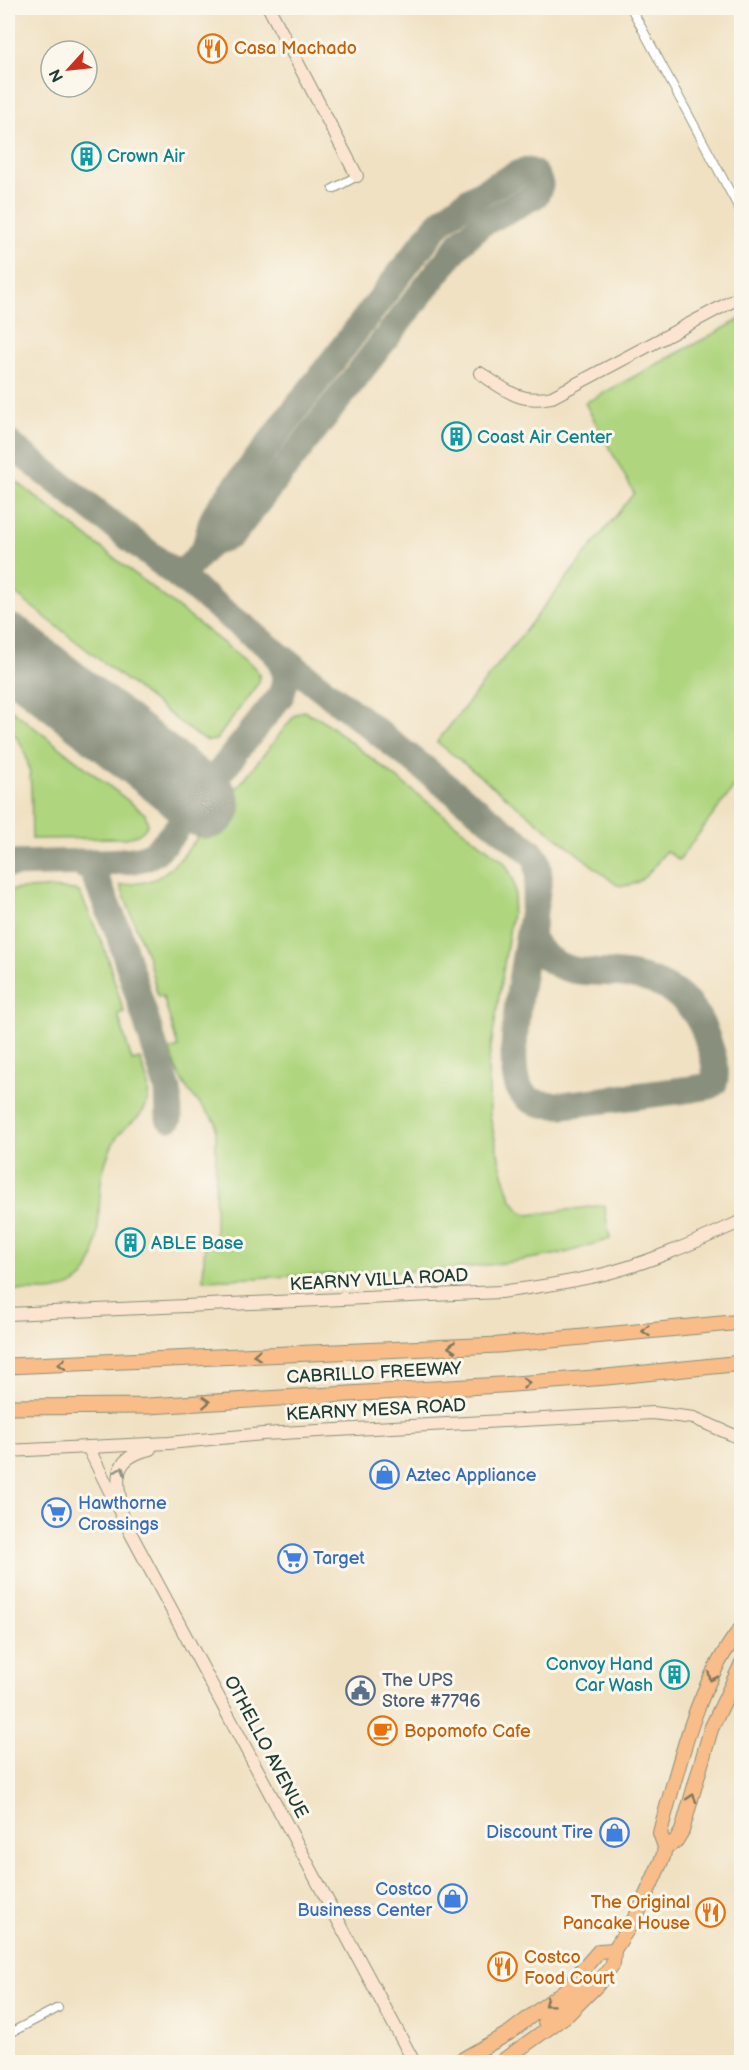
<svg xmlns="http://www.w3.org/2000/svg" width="749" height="2070" font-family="'Balsamiq Sans',sans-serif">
<rect width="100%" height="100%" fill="#fbf7ec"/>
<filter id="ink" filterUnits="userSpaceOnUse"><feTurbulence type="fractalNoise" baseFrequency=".0167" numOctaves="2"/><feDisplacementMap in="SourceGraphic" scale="12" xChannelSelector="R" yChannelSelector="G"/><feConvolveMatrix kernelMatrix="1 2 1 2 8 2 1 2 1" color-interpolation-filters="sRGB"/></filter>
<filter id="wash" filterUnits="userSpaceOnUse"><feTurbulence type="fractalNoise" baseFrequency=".008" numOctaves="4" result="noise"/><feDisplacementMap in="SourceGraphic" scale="24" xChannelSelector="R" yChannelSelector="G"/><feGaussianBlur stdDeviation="1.35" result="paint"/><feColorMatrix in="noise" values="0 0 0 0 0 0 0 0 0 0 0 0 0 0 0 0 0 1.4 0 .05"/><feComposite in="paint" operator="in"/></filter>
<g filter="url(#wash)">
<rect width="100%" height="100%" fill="#f0e1c2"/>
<g fill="#afd57e" stroke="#678959" stroke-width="1.5">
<path d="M741,319V778L679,860L666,851C653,867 641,890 617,885L437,742L634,493L585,403Z"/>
<path d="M8,475L255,668L259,674V682L216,740L208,741L196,735L8,588Z"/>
<path d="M8,707L145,814L148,824C142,835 136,836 125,838L32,839C30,803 38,754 8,728Z"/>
<path d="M303,711L321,719L503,861C511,873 515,880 515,894L488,1066L490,1116L501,1167L511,1198L520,1211L529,1215L604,1205L610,1239L565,1253L511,1262L454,1269L203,1280L205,1240L215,1239L216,1122C194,1097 179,1085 170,1050L178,1047L163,996L158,997L148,958L120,885C153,883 159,880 182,857L295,715Z"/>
<path d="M46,888L75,890L80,893L104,947L124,1012L118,1014L132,1061L140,1059C147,1077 155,1099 140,1115C132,1123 123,1128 117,1137C110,1147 106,1160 103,1171C96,1199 104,1263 79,1281C61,1296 30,1290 8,1290V890Z"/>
</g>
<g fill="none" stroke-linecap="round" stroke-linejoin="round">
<g stroke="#888f7b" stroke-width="27">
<path d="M8,443L531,852L537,860L539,877"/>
<path d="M167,568C190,580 195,553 212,543C219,539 227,539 233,534L461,242L481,224L536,195L540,185C538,178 535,172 528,171C520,171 512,177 506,180C480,193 456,206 435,228L217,511C208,523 210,538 203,551"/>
<path d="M78,862L92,870L118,931L168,1090L169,1118"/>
<path d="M94,862C112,861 133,863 150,855C161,850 189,817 189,804C189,794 183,787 176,780C190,787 198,790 212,782L281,695C288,677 285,666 274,651"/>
<path d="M8,864L94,862L93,863"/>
<path d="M539,877C538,890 529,932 533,941C535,946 540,950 544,955C568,977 593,970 622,974C663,979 694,998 707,1038C712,1053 718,1068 714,1083L710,1086L692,1089L564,1105C546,1105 528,1105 519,1088C502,1057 533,917 539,877Z"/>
</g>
<path stroke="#888f7b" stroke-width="68" d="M8,648L207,805"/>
</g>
</g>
<g filter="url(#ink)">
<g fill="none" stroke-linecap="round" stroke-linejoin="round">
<defs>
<g id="street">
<path d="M631,8L742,214"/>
<path d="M333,189L357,176"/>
<path d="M8,2034L58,2008"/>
</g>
<g id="secondary">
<path d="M269,8L357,176"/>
<path d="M480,373C506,390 519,404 552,397L742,296"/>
<path d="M8,1314L500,1292C532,1288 564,1283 596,1276C644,1265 696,1242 742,1221"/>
<path d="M88,1447L130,1532L414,2062"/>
<path d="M8,1451L169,1443L263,1434L653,1413L694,1418L742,1439"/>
<path d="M121,1503C114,1472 118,1457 150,1449"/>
</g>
<g id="primary">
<path d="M665,1847L676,1841L682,1831L711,1729L742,1663"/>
<path d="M545,2022L581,1989L585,1979L582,1969"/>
<path d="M458,2062L509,2033L565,1990L599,1951L614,1950"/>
<path d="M501,2062L568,2014L598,1984L613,1964L614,1950L638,1913L663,1857L665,1847L660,1833L663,1821C682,1754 698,1683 742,1627"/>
</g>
<g id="highway">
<path d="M8,1366L499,1345L742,1322"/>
<path d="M8,1407L148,1406L500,1385L607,1377L742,1363"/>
</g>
</defs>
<use href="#street" stroke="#888f7b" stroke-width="10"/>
<use href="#secondary" stroke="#888f7b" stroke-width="14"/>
<use href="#primary" stroke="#888f7b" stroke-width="16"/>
<use href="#highway" stroke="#888f7b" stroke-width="17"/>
<use href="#street" stroke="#fff" stroke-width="8"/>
<use href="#secondary" stroke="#fce5d0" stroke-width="12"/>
<use href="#primary" stroke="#f8bd89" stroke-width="14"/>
<use href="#highway" stroke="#f8bd89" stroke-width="15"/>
</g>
<defs><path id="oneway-chevron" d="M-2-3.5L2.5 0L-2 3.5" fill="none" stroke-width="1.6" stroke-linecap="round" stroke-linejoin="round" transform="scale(1.5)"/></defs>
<g stroke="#81775a">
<use href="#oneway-chevron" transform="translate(646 1331) rotate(175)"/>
<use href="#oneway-chevron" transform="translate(452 1347) rotate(177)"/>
<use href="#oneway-chevron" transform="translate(257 1355) rotate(177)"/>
<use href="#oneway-chevron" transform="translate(62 1364) rotate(177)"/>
<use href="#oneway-chevron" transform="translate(526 1383) rotate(-4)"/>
<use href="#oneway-chevron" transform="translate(206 1402) rotate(-3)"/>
<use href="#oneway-chevron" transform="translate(712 1677) rotate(116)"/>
<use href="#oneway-chevron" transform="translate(692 1798) rotate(-73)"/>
<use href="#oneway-chevron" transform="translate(548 2003) rotate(143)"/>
</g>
<use stroke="#8e9182" href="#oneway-chevron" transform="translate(121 1471) rotate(-68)"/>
</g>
<defs>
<symbol id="restaurant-ring" viewBox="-11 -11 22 22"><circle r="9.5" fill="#fbf7ec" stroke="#e8710a" stroke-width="1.5"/><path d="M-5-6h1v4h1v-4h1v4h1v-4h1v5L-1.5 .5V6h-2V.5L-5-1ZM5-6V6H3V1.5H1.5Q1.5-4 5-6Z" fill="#e8710a"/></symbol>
<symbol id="building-ring" viewBox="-11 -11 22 22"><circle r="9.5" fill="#fbf7ec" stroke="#0f9aa8" stroke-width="1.5"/><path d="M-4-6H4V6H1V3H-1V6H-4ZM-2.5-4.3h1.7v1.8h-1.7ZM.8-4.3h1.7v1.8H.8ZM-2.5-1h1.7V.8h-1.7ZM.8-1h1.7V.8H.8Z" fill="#0f9aa8"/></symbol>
<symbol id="shop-ring" viewBox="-11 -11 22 22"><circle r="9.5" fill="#fbf7ec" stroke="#3f7fe0" stroke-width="1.5"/><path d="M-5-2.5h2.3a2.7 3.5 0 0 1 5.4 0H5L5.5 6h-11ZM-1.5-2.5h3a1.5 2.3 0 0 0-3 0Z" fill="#3f7fe0"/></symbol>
<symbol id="supermarket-ring" viewBox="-11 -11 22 22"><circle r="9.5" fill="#fbf7ec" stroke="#3f7fe0" stroke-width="1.5"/><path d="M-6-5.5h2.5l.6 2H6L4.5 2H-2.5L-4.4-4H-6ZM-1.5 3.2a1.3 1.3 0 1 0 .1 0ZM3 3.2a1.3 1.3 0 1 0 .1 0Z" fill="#3f7fe0"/></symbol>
<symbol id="civic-ring" viewBox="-11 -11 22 22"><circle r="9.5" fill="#fbf7ec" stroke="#5c6f8a" stroke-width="1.5"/><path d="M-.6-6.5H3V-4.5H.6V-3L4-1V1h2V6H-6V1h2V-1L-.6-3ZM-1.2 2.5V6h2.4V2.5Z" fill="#5c6f8a"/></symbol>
<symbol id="cafe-ring" viewBox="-11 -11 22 22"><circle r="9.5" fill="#fbf7ec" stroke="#e8710a" stroke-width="1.5"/><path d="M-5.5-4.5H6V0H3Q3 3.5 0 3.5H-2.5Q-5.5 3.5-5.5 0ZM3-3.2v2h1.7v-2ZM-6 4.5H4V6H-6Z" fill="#e8710a"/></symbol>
</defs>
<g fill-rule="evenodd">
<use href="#restaurant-ring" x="196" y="32" width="33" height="33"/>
<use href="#building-ring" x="70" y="140" width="33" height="33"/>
<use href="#building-ring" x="440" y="420" width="33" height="33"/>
<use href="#building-ring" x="114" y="1226" width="33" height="33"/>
<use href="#shop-ring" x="368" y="1458" width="33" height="33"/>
<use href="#supermarket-ring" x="40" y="1496" width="33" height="33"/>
<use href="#supermarket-ring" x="276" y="1542" width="33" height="33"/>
<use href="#building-ring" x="658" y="1658" width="33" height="33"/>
<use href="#civic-ring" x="344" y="1674" width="33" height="33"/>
<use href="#cafe-ring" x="366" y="1714" width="33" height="33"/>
<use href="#shop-ring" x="598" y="1816" width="33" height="33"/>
<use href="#shop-ring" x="436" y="1882" width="33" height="33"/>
<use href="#restaurant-ring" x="694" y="1896" width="33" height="33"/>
<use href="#restaurant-ring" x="486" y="1950" width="33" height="33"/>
</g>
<g text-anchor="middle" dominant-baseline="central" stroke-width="6" stroke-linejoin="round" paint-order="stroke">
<g font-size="18" fill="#c56008" stroke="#fbf7ec" text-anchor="start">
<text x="234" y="48">Casa Machado</text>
<text x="404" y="1731">Bopomofo Cafe</text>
<text x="690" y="1902" text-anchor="end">The Original<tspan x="690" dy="21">Pancake House</tspan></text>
<text x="524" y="1957">Costco<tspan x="524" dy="21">Food Court</tspan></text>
</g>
<g font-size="18" fill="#0d838f" stroke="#fbf7ec" text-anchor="start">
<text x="107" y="156">Crown Air</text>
<text x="477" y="437">Coast Air Center</text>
<text x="151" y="1243">ABLE Base</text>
<text x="653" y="1664" text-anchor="end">Convoy Hand<tspan x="653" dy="21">Car Wash</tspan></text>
</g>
<g font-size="18" fill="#1f3d34" stroke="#fbf7ec">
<text transform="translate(379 1280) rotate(-3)">KEARNY VILLA ROAD</text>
<text transform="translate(374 1373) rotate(-3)">CABRILLO FREEWAY</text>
<text transform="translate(376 1410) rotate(-3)">KEARNY MESA ROAD</text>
<text transform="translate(266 1747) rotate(62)">OTHELLO AVENUE</text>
</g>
<g font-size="18" fill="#366cbe" stroke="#fbf7ec" text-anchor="start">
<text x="406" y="1475">Aztec Appliance</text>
<text x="78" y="1503">Hawthorne<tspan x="78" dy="21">Crossings</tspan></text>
<text x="313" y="1558">Target</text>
<text x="593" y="1832" text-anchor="end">Discount Tire</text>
<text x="432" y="1889" text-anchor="end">Costco<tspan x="432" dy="21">Business Center</tspan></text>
</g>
<g font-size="18" fill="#4e5e75" stroke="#fbf7ec" text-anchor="start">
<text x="382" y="1680">The UPS<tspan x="382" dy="21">Store #7796</tspan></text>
</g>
</g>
<rect width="749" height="2070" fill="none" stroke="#fbf7ec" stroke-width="30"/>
<g transform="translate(69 69) rotate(243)"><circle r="28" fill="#fbf7ec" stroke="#a3ada2" stroke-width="1.5"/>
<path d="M0-4.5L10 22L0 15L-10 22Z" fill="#c8321e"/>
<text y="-9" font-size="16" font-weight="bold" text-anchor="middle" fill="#1f3d34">N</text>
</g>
</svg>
